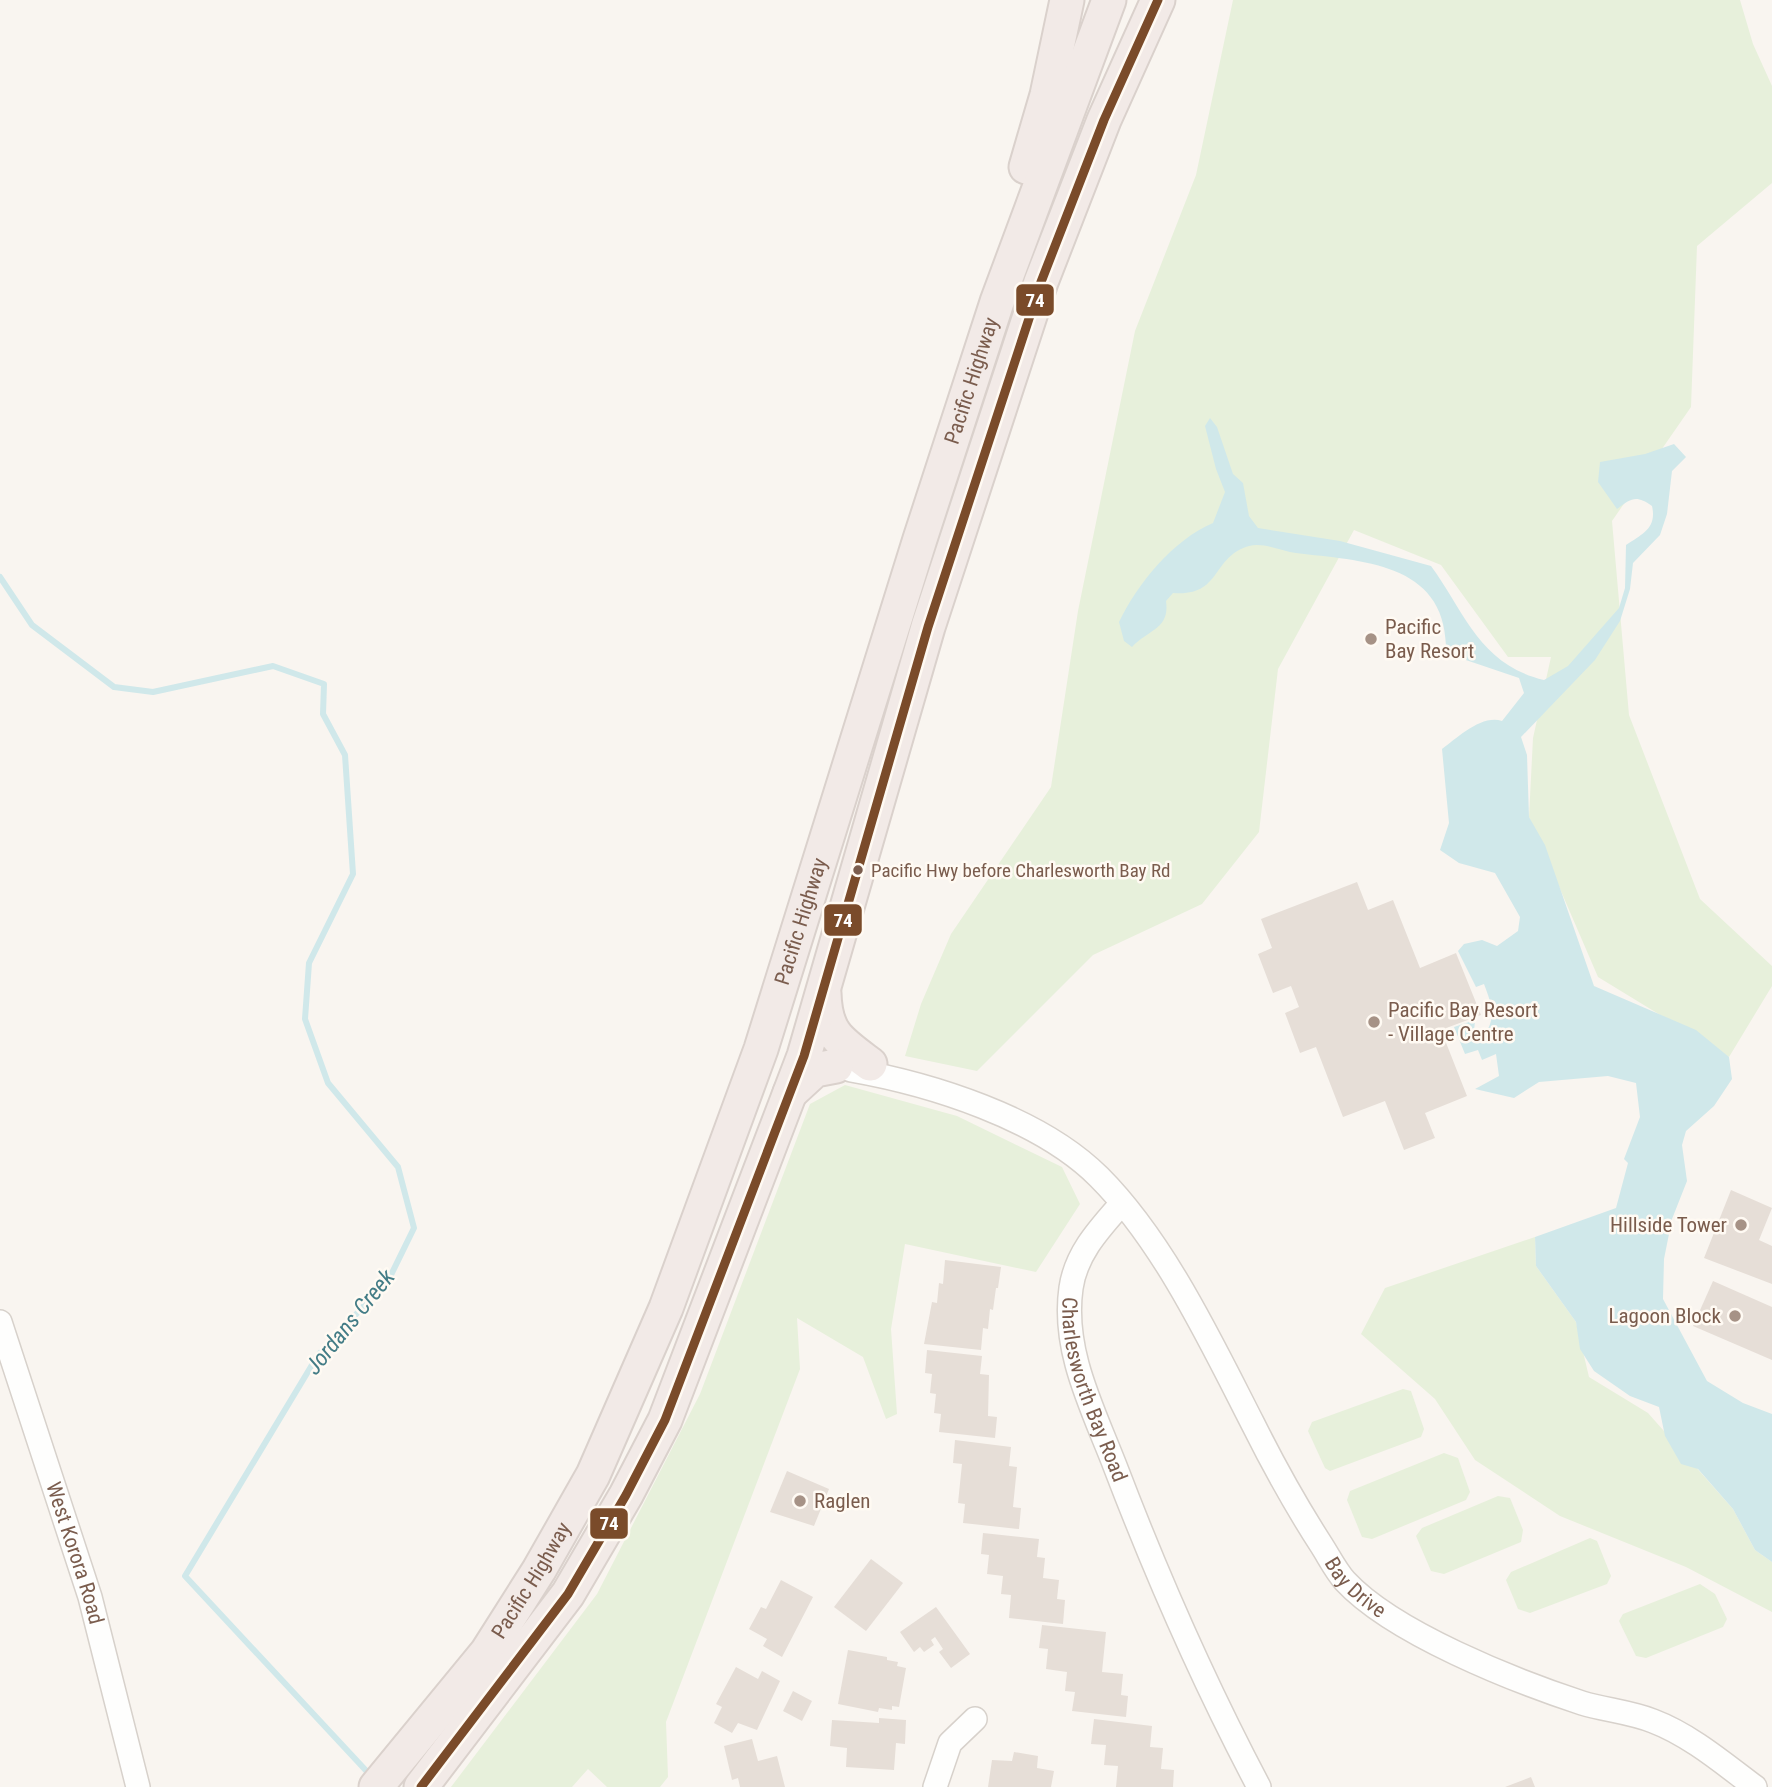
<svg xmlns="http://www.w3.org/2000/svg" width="1772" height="1787" font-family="'Roboto Condensed',sans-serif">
<rect width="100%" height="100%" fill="#f9f5f0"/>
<g fill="#e7f0db">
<path d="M1233,0H1740L1753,44L1772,86V183L1697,246L1691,407L1612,521L1629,715L1700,899L1772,966V986L1729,1057L1598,977L1529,817L1533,738L1551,657H1508L1441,565L1354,530L1278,669L1259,832L1202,904L1093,955L977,1071L905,1056L921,1004L951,934L1051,787L1078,611L1135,331L1196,175Z"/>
<path d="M845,1085L957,1116L1062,1167L1080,1204L1036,1272L905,1244L891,1329L897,1414L886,1419L863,1357L797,1318L800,1369L666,1722L668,1777L660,1787H607L588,1769L572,1787H451L597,1594L700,1394L810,1104Z"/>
<path d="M1535,1237L1536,1266L1576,1322L1589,1377L1648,1413L1733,1509L1755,1550L1772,1562V1612L1686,1567L1560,1516L1475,1460L1435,1399L1361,1334L1385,1288Z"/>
<path d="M1403,1389L1411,1391L1424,1429L1421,1437L1330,1471L1325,1468L1308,1431L1312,1422Z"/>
<path d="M1444,1453L1458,1458L1470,1492L1466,1500L1372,1539L1362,1537L1347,1500L1350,1491Z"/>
<path d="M1498,1496L1510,1498L1523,1530L1521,1542L1444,1574L1431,1571L1416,1536L1422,1528Z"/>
<path d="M1590,1538L1597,1541L1611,1576L1607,1584L1530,1613L1518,1609L1506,1580L1511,1572Z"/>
<path d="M1700,1584L1715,1594L1727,1619L1723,1627L1646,1658L1636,1656L1619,1621L1623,1614Z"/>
</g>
<path fill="#d0e8ea" d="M1210,418L1217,427L1233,474L1243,483L1249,516L1258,528L1340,541L1431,566C1466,614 1479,664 1544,680L1568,666L1619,608L1625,588L1626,545C1643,534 1657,528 1652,506C1636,495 1632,498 1617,509L1598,482L1600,462L1645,454L1674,444L1686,457L1672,471L1667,514L1660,535L1633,563L1630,589L1620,621L1595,660L1521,737L1527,755L1529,817L1545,845L1594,986L1696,1030L1729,1057L1732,1079L1714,1106L1686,1131L1682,1145L1687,1181L1672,1219L1664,1259L1663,1299L1707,1381L1743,1403L1772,1414V1562L1755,1550L1733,1509L1698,1469L1681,1464L1665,1436L1659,1407L1630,1396L1594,1371L1580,1349L1576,1322L1536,1266L1535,1237L1616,1208L1628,1163L1624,1159L1640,1117L1636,1083L1608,1076L1539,1082L1514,1098L1475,1089L1499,1076L1496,1054L1482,1060L1478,1050L1465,1054L1454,1027L1475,1020L1474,1032L1485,1034C1497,1016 1491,1003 1484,984L1476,987L1458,951L1464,944L1482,940L1497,946L1518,931L1520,917L1495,873L1459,863L1440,850L1449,823L1442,749C1457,738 1482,714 1502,721L1524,693L1519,678L1457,657L1446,646C1444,562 1361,561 1296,553C1282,551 1263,542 1249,546C1211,557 1222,597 1173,593L1166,601C1170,629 1149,629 1132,647L1124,641L1119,622C1138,583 1173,540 1213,523L1225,492L1216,469L1205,426Z"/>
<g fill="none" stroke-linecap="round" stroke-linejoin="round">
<path stroke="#d0e8ea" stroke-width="6" d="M0,577L32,625L114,687L153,692L273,666L324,684L323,714L345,755L353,874L309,963L305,1019L328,1083L398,1167L414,1228L389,1279L318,1355L185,1576L372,1777"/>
</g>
<g fill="#e6ded7">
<path d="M1357,882L1368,910L1393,900L1420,968L1456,953L1481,1015L1441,1030L1467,1096L1425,1113L1435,1138L1404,1150L1385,1101L1343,1117L1316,1047L1300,1053L1285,1013L1299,1007L1291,986L1273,993L1258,954L1272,948L1261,919Z"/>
<path d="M1731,1190L1772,1208L1759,1240L1772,1246V1284L1704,1258Z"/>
<path d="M945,1260L1001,1267L998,1288H996L993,1310L990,1309L988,1329L983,1328L981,1350L924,1344L932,1302L937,1303L939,1283L943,1284Z"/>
<path d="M1713,1281L1772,1307V1360L1693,1326Z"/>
<path d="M927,1350L982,1356L980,1374L989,1375L988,1416L997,1417L995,1438L939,1432L941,1414L934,1413L936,1394L930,1393L932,1374L925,1373Z"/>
<path d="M955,1440L1011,1447L1009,1466L1017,1467L1013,1507L1021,1508L1019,1529L963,1523L965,1504L958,1503L962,1464L953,1463Z"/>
<path d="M787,1471L829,1489L814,1526L770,1512Z"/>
<path d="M983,1533L1039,1539L1037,1557L1045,1558L1043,1578L1059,1580L1057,1599L1065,1600L1063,1624L1009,1618L1011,1595L1001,1594L1003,1576L987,1574L989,1555L981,1554Z"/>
<path d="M871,1559L903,1583L866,1631L834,1607Z"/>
<path d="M781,1580L813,1597L782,1657L763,1646L767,1639L749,1629L761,1607L766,1609Z"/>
<path d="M936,1607L970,1654L951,1668L939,1652L943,1649L935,1637L931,1640L934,1645L924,1652L920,1647L914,1652L900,1632Z"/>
<path d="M1042,1625L1106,1632L1102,1672L1123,1674L1121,1695L1128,1696L1126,1717L1072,1711L1075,1692L1065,1691L1067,1672L1046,1669L1048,1649L1039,1648Z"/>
<path d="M848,1650L887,1657V1660L898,1662L897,1666L906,1668L899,1707L892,1706V1710L879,1708L878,1712L838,1704Z"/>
<path d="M736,1667L758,1679L762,1671L780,1681L757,1730L738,1723L732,1733L714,1723L722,1707L716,1704Z"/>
<path d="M793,1691L812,1701L802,1721L783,1711Z"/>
<path d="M879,1718L906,1720L905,1744L896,1743L894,1770L846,1767L847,1748L830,1746L832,1720L879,1723Z"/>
<path d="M1094,1719L1152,1726L1150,1747L1163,1748L1161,1769L1174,1770L1173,1787H1116L1118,1766L1104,1765L1106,1745L1091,1744Z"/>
<path d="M752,1739L758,1761L777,1756L785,1787H740L738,1778L732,1780L724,1746Z"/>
<path d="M1014,1752L1038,1756L1037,1768L1054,1771L1051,1787H988L992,1760L1012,1761Z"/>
<path d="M1531,1777L1535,1787H1505Z"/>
</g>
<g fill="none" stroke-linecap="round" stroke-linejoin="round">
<defs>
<g id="minor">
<path id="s1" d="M851,1070C931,1084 1040,1118 1099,1177C1164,1242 1211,1342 1253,1424C1274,1466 1296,1506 1322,1546C1329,1557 1336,1571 1345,1581C1393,1633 1515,1681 1582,1703C1605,1710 1630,1712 1653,1721C1690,1735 1723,1763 1755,1787"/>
<path id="s2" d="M1122,1203C1100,1228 1076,1253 1071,1288C1062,1351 1093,1409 1115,1466C1157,1576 1204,1683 1259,1787"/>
<path id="s3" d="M0,1322L90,1597L138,1787"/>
<path d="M935,1787L950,1743L975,1719"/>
</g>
<g id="highway">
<path d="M1026,167L1047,95L1067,0"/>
<path d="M824,993C825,1033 839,1041 870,1064"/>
<path d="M790,1093L815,1070L836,1066"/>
<path id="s4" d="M376,1787L487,1652L539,1570L593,1475L666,1308L761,1049L920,539L997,302L1109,0"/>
<path d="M421,1787L568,1594L626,1495L665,1420L804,1056L928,627L1041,282L1104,120L1158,0"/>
</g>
</defs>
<use href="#minor" stroke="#d7d1cb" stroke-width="26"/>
<use href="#highway" stroke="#dad1cc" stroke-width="37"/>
<use href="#minor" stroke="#fefefd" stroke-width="23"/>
<use href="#highway" stroke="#f2eae7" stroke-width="33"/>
<defs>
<path id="bus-1" d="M421,1787L568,1594L626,1495L665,1420L804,1056L928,627L1041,282L1104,120L1158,0"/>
</defs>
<use href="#bus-1" stroke="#fffaf3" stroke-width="14"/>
<use href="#bus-1" stroke="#7a4b2a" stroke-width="9"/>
</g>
<g fill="#a69286" stroke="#fffaf3" stroke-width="2.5">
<circle cx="1371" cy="639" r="7"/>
<circle cx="1374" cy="1022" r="7"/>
<circle cx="1741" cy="1225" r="7"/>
<circle cx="1735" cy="1316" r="7"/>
<circle cx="800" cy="1501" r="7"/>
</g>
<circle fill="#7a5c4d" stroke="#fffaf3" stroke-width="2.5" cx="858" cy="870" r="6"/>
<g text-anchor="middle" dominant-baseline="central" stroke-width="5" stroke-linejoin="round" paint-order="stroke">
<g font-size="19" fill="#7a5c4d" stroke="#fffaf3" text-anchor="start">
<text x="871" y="870">Pacific Hwy before Charlesworth Bay Rd</text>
</g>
<g font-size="21" fill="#7a5c4d" stroke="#fffaf3">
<text stroke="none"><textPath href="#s4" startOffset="1540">Pacific Highway</textPath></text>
<text stroke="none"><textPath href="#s4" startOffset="973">Pacific Highway</textPath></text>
<text stroke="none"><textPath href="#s2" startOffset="206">Charlesworth Bay Road</textPath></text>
<text stroke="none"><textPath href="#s3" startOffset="243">West Korora Road</textPath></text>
<text stroke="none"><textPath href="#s4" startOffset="259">Pacific Highway</textPath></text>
<text stroke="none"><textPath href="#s1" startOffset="760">Bay Drive</textPath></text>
</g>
<g font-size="21" fill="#7a5c4d" stroke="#fffaf3" text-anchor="start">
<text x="1385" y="627">Pacific<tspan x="1385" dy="24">Bay Resort</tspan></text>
<text x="1388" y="1010">Pacific Bay Resort<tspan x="1388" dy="24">- Village Centre</tspan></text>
<text x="1727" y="1225" text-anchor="end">Hillside Tower</text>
<text x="1721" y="1316" text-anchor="end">Lagoon Block</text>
<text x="814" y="1501">Raglen</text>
</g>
<g font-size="23" font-style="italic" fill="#437c86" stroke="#fffaf3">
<text transform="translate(350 1322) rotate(-51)">Jordans Creek</text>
</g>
</g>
<g stroke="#fffaf3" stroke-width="2.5">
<rect x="1015" y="283" width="40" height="34" rx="7" fill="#7a4b2a"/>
<rect x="823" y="903" width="40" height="34" rx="7" fill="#7a4b2a"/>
<rect x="589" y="1507" width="40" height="33" rx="7" fill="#7a4b2a"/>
</g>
<g font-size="19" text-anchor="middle" font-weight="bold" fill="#fff">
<text x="1035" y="307">74</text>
<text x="843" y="927">74</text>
<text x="609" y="1530">74</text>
</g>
</svg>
